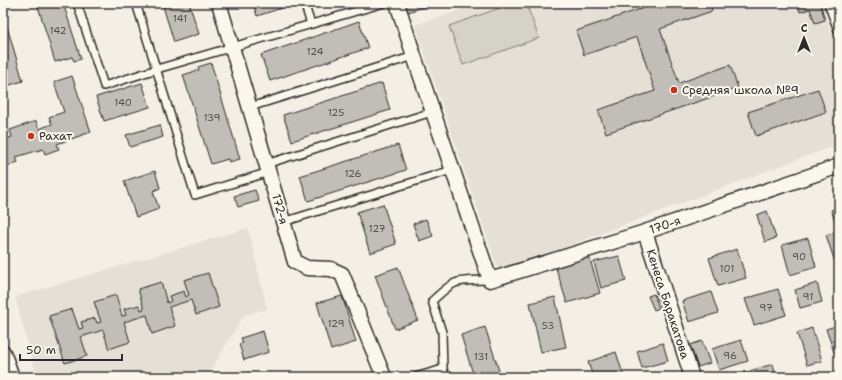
<svg xmlns="http://www.w3.org/2000/svg" width="842" height="380" font-family="'Shantell Sans',sans-serif">
<rect width="100%" height="100%" fill="#f3efe4"/>
<filter id="ink" filterUnits="userSpaceOnUse"><feTurbulence type="fractalNoise" baseFrequency=".025" numOctaves="2"/><feDisplacementMap in="SourceGraphic" scale="8" xChannelSelector="R" yChannelSelector="G"/><feConvolveMatrix kernelMatrix="1 2 1 2 8 2 1 2 1" color-interpolation-filters="sRGB"/></filter>
<g filter="url(#ink)">
<g fill="#e4e0d6">
<path d="M482,3H822L839,54V144L499,272L415,25Z"/>
<path d="M248,228L267,309L244,315L208,375L209,377H37L15,297Z"/>
</g>
<path fill="#d5d2c9" stroke="#807e7a" d="M514,3H526L539,38L463,65L449,26Z"/>
<g fill="#c0beb6" stroke="#2b2b2b">
<path d="M37,3H63L81,59L74,61L72,57L55,62Z"/>
<path d="M162,3H189L199,34L174,42Z"/>
<path d="M253,3H284L285,7L257,16Z"/>
<path d="M405,3H426L427,6L408,12Z"/>
<path d="M658,3H710L712,11L660,29L679,83L730,65L738,88L606,133L598,110L655,91L637,37L584,55L576,31Z"/>
<path d="M797,3H820L825,20L815,23L810,9L800,12Z"/>
<path d="M3,13L23,81L3,87Z"/>
<path d="M359,21L368,48L270,81L261,55Z"/>
<path d="M211,63L240,159L229,162L228,159L211,164L183,75L199,70L198,67Z"/>
<path d="M72,76L91,132L57,144L59,149L45,154L43,149L16,157L18,162L5,167L3,162V140L12,137L10,130L36,121L39,129L52,124L49,117L64,112L54,82Z"/>
<path d="M142,83L150,107L104,121L96,97Z"/>
<path d="M382,83L390,110L292,141L283,115Z"/>
<path d="M818,89L826,112L756,136L748,112Z"/>
<path d="M160,125L163,137L130,147L126,135Z"/>
<path d="M398,145L406,170L308,201L300,176Z"/>
<path d="M155,171L160,188L153,191L159,209L136,217L124,181Z"/>
<path d="M255,190L259,201L238,207L234,196Z"/>
<path d="M383,204L396,244L370,253L357,212Z"/>
<path d="M839,208V227H837L831,210Z"/>
<path d="M767,211L776,238L765,242L757,215Z"/>
<path d="M426,219L433,236L419,241L413,224Z"/>
<path d="M839,231V264L836,265L826,235Z"/>
<path d="M808,238L816,267L790,275L782,245Z"/>
<path d="M737,249L746,278L718,286L709,258Z"/>
<path d="M589,256L600,293L567,303L555,265Z"/>
<path d="M619,256L626,281L601,288L594,262Z"/>
<path d="M398,267L418,320L395,329L375,275Z"/>
<path d="M208,273L219,307L196,315L191,300L169,307L175,326L152,334L147,315L124,322L130,342L109,349L103,330L81,337L87,356L65,363L49,316L72,309L79,329L83,328L81,322L95,318L97,323L101,322L94,302L116,295L122,316L126,315L124,309L139,305L141,310L144,309L138,289L161,282L167,303L171,301L169,296L184,291L186,297L189,295L184,280Z"/>
<path d="M817,283L822,302L800,308L795,290Z"/>
<path d="M778,289L786,315L754,325L745,299Z"/>
<path d="M711,292L718,313L689,322L682,301Z"/>
<path d="M654,294L659,308L654,310L648,296Z"/>
<path d="M342,296L356,342L331,350L317,303Z"/>
<path d="M555,297L566,347L541,352L530,303Z"/>
<path d="M839,325V351L834,352L826,329Z"/>
<path d="M485,327L501,377H474L461,335Z"/>
<path d="M812,328L822,361L807,365L797,333Z"/>
<path d="M263,331L269,352L244,360L239,344L243,343L241,338Z"/>
<path d="M741,340L748,361L719,370L712,349Z"/>
<path d="M702,341L710,363L698,367L690,345Z"/>
<path d="M663,343L668,361L642,368L637,351Z"/>
<path d="M616,352L624,377H593L588,362Z"/>
<path d="M773,364L776,377H730Z"/>
</g>
<g fill="none" stroke-linecap="round" stroke-linejoin="round">
<defs>
<g id="service">
<path d="M77,3L104,86L157,69L384,3"/>
<path d="M136,3L195,195L269,172"/>
<path d="M304,3L311,24"/>
<path d="M828,3L839,33"/>
<path d="M250,107L414,56"/>
<path d="M266,164L432,112"/>
<path d="M283,222L452,170"/>
<path d="M415,377L443,369"/>
<path d="M446,377L443,369L442,332L432,301C439,295 446,287 455,283C463,280 481,280 490,280"/>
</g>
<g id="minor">
<path d="M219,3L295,262L307,268L331,269L342,274L384,377"/>
<path d="M397,3L414,56L490,280L645,232L839,166"/>
<path d="M645,232L692,377"/>
<path d="M3,352L12,377"/>
</g>
</defs>
<use href="#service" stroke="#2b2b2b" stroke-width="10"/>
<use href="#minor" stroke="#2b2b2b" stroke-width="17"/>
<use href="#service" stroke="#fbf7ec" stroke-width="7"/>
<use href="#minor" stroke="#fbf7ec" stroke-width="14"/>
</g>
</g>
<g fill="#c8321e" stroke="#fbf7ec" stroke-width="1.5">
<circle cx="674" cy="90" r="4"/>
<circle cx="31" cy="136" r="4"/>
</g>
<g text-anchor="middle" dominant-baseline="central" stroke-width="4" stroke-linejoin="round" paint-order="stroke">
<g font-size="10" fill="#50504e">
<text x="180" y="18">141</text>
<text x="58" y="30">142</text>
<text x="315" y="51">124</text>
<text x="123" y="102">140</text>
<text x="336" y="112">125</text>
<text x="212" y="117">139</text>
<text x="353" y="173">126</text>
<text x="377" y="228">127</text>
<text x="799" y="256">90</text>
<text x="727" y="268">101</text>
<text x="808" y="296">91</text>
<text x="766" y="307">97</text>
<text x="336" y="323">129</text>
<text x="548" y="325">53</text>
<text x="730" y="355">96</text>
<text x="481" y="356">131</text>
</g>
<g font-size="12" fill="#2b2b2b" stroke="#fbf7ec" text-anchor="start">
<text x="682" y="90">Средняя школа №9</text>
<text x="39" y="136">Рахат</text>
</g>
<g font-size="12" fill="#2b2b2b" stroke="#fbf7ec">
<text transform="translate(280 209) rotate(74)">172-я</text>
<text transform="translate(665 225) rotate(-19)">170-я</text>
<text transform="translate(668 304) rotate(72)">Кенеса Баракатова</text>
</g>
</g>
<rect width="842" height="380" fill="none" stroke="#fbf7ec" stroke-width="16"/>
<rect x="8" y="8" width="826" height="364" fill="none" stroke="#2b2b2b" stroke-width="1.5" filter="url(#ink)"/>
<g transform="translate(804 38)" stroke="#fbf7ec" stroke-width="3" paint-order="stroke">
<path d="M0-3L7 15L0 10L-7 15Z" fill="#2b2b2b"/>
<text y="-6" font-size="11" font-weight="bold" text-anchor="middle" fill="#2b2b2b">С</text>
</g>
<path d="M20 354v6h102v-6" fill="none" stroke="#2b2b2b" stroke-width="2"/>
<text x="26" y="354" font-size="12" fill="#2b2b2b" stroke="#fbf7ec" stroke-width="3" paint-order="stroke">50 m</text>
</svg>
